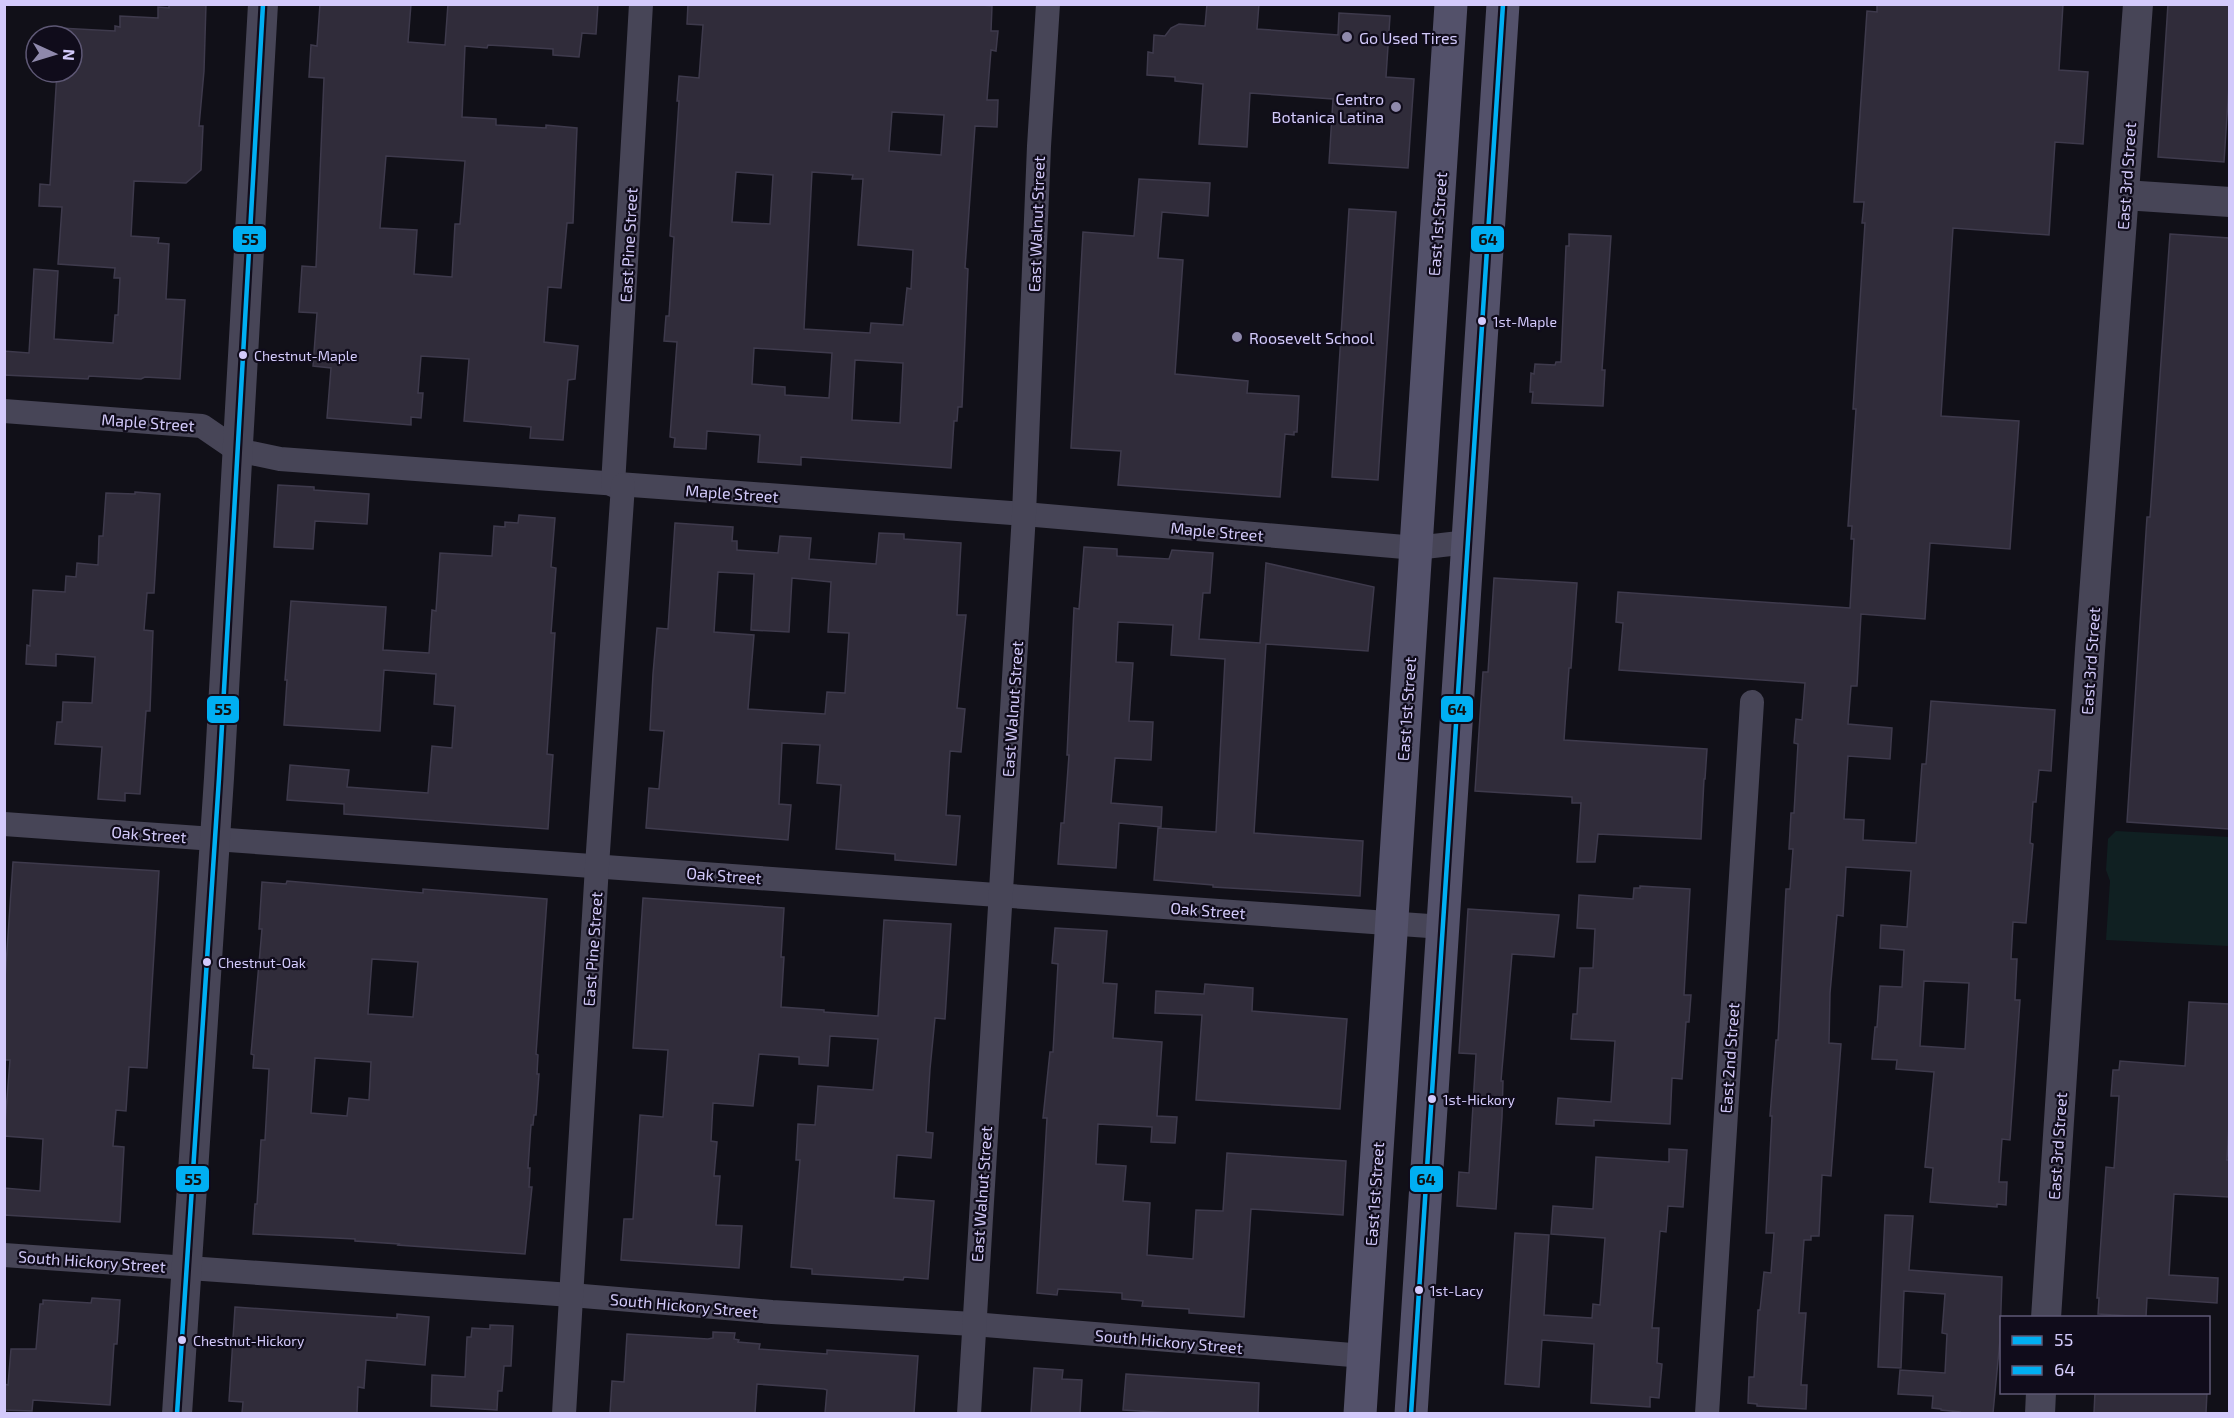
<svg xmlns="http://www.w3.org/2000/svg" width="2234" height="1418" font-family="'Exo 2',sans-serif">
<rect width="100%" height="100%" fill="#111018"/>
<path fill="#102022" d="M2116,831L2229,837V946L2106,940L2110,881L2106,870L2108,839Z"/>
<g fill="#302c3a" stroke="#3e3a4c" stroke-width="1.5" fill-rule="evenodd">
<path d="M169,4H206L204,71L199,126H203L201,170L186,183L134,181L131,236L159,238L158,243L169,244L166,299L185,300L180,379L145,377L141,379L89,376L88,379L4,375V351L29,353L34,269L58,271L54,339L113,343L115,315H118L120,278H114L115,268L58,264L62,207L39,206L40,184L50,185L57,72H72V36H59L60,28L115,31V26L120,27V16L158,18V7L169,8Z"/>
<path d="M320,4H411L408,42L445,45L448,4H598L596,34L582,33L579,57L553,55V49L488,45L487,48L465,46L462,117L496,119V125L546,128V125L577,128L573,223H567L561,288L548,287L544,342L578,346L575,379L568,380L563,440L530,438L531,427L464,421L469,359L421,356L418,393H423L421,418L411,417V425L327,418L331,368L313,366L317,313L299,312L302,266L316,267L324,78L309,77L311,45L317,46ZM386,156L465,161L460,224H455L452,277L414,274L417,230L380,228Z"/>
<path d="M688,4H970L992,6L991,31H998L996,51L991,50L987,100H998L997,127L975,126L965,268L968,269L962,407H958L957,421H954L951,468L801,457V465L758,462L760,435L707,431L706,449L674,447L675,438L670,437L677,342L664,341L666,316H669L674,237L670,236L679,101H677L679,76L699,78L703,25L687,24ZM892,112L944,115L941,155L889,151ZM736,172L773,175L770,224L732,222ZM812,172L853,175L852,179H863L858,245L913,250L911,289L907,288L903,325L871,323L870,333L804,329ZM754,348L832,353L829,398L785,395V387L752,384ZM855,360L903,363L900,423L852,420Z"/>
<path d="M1207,4H1259L1257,29L1338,35L1339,13L1390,16L1386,77L1414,79L1408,168L1329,163L1333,99L1250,93L1247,147L1199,144L1203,84L1175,81V77L1147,75L1148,52L1153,53L1154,35L1165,36L1171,28L1179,24L1205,26Z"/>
<path d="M1877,4H2063L2059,70L2088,72L2083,144L2055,142L2049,235L1953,228L1941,416L2019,421L2010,549L1930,543L1925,619L1861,614L1857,686H1851L1848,724L1892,728L1890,759L1848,756L1844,819L1864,820L1863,840L1916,843L1922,764H1926L1931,701L2055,710L2051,771L2039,770L2036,802H2033L2030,843L2033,844L2026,923L2013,922L2011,959H2017L2015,1000H2020L2010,1140L2002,1139L1999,1182H2007L2006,1205L1997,1204V1207L1930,1202L1933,1168L1925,1167L1934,1072L1896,1069L1897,1060L1872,1059L1875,1027H1877L1880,986L1902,987L1904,950L1880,948L1881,925L1907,927L1911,871L1846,867L1843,916L1837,915L1830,993L1829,1043L1841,1044L1831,1176L1822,1175L1819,1236H1811V1240H1804L1799,1313H1806L1801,1385H1807L1806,1409L1757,1406V1404L1748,1403L1749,1377H1754L1758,1310H1760L1764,1272L1771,1273L1774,1233H1766L1772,1116H1770L1776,1040H1778L1786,889H1790L1793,849H1789L1791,813H1794L1798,744L1794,743L1796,719L1802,720L1805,683L1619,670L1623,623L1616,622L1618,592L1850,608L1854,539H1851L1852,526H1848L1856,409H1853L1865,223H1862L1864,202H1854L1867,11L1877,12ZM1924,981L1969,983L1965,1049L1920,1046Z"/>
<path d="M2168,4H2229V85L2224,162L2158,157Z"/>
<path d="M1139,179L1210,183L1208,216L1162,212L1158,258L1183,260L1175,374L1248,381L1247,393L1299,396L1297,432H1294V435L1285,434L1280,497L1118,485L1121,451L1071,448L1083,232L1134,236Z"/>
<path d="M1349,209L1396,212L1378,480L1332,477Z"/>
<path d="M1569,234L1611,236L1602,370H1605L1603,406L1532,403L1533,392H1530L1531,373L1534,374L1535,364L1555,365L1556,362H1561L1566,246H1569Z"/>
<path d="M2170,234L2229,238V829L2127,822L2147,517H2150Z"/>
<path d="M278,485L314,487V490L369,494L367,524L315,521L313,549L274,547Z"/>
<path d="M135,492L160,494L154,593H147L144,630L153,631L150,711H146L140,794L125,793V801L98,799L102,747L55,744L57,722H62L63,702L92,703L95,657L56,654V666L26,664L27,645L30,646L33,590L65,592L66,576L76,577L77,563L98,565L99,536H103L106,493L135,494Z"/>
<path d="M519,515L555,518L551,567L556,568L551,633H555L547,754L553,755L548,829L344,814V804L287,800L290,765L349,770L347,787L428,793L432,746L452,748L455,706L434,704L436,674L384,670L380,731L284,725L287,680H285L291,601L386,607L383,650L429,653L432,610L436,611L440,553L492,556L494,526L505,527V522L518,523Z"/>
<path d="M675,523L733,527L732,541H737V550L778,553L780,536L811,538L809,559L876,564L879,533L904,534V539L961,543L957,615H966L957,708L965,709L961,752L950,751L946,815L960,816L956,865L895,860V854L836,849L841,785L817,783L820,745L782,743L779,804L791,805L788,840L646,828L649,788L659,789L664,731L650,730L653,674L657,628L668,629ZM718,572L754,574L751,630L789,632L792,578L831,582L828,632L849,633L845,693L827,692L825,714L748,709L754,635L714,632Z"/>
<path d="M1084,547L1117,549V556L1169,559L1172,550L1213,553L1210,593H1203L1199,639L1260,643L1266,563L1374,587L1368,651L1266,644L1254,833L1363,841L1360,896L1213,887V885L1154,880L1158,828L1216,832L1225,659L1171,655L1173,625L1118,622L1116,662L1133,663L1129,721L1153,722L1151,760L1115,758L1111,803L1162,807L1161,827L1119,823L1116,868L1058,864L1061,823H1064L1069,755H1067L1074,608L1079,609Z"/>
<path d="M1494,578L1577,583L1571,668H1569L1564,740L1707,749L1705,779H1704L1701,839L1598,834L1595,862H1577L1581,803H1572V797L1475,791L1483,672H1488Z"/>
<path d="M13,862L159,871L147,1068L129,1067L126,1111L116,1110L113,1146L124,1147L120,1222L4,1215V1188L40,1191L43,1139L4,1136L10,1060H4V994Z"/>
<path d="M287,881L423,893V889L547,899L536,1054L538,1055L537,1074H539L536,1115H534L533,1125H531L528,1168H530L529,1187H532L525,1254L398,1245L399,1244L355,1241V1239L253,1234L255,1204H257L261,1140H265L269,1069L253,1068L254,1055L251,1054L262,929H259L262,882L286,884ZM372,959L418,962L413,1017L368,1014ZM315,1058L371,1062L369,1100L349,1098L347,1116L311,1113Z"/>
<path d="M1640,886L1690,889L1684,995H1691L1689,1022H1686L1682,1079L1672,1078L1670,1124L1594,1120V1126L1556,1124L1558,1098L1611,1102L1615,1041L1571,1039L1573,1014H1577L1580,968H1593L1595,929L1577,928L1579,895L1633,899L1634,888H1640Z"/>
<path d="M643,898L784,908L781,957H784L781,1007L824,1010V1012L878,1016L884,920L951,924L945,1019L935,1018L930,1069L926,1132L933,1133L931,1158L897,1155L894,1198L934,1201L928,1279L904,1277L903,1280L812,1274V1269L791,1267L800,1160H796L798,1124L815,1125L818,1086L873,1090L878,1039L830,1036L828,1066L799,1064V1057L759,1054L753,1106L713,1103L711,1141L717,1142L714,1176H720L716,1225L742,1226L739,1268L621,1260L624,1219H633L640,1115L663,1117L668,1050L633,1048Z"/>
<path d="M1468,909L1559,915L1554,957L1512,954L1501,1081H1503L1502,1117L1496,1209L1457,1206L1459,1172L1469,1173L1476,1054L1459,1053Z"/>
<path d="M1055,928L1107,931L1103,983L1117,984L1113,1038L1162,1042L1157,1116L1177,1117L1175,1143L1151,1142L1152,1127L1098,1124L1096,1164L1126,1166L1123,1201L1150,1203L1147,1255L1193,1259L1196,1210L1223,1211L1227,1153L1346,1161L1343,1215L1251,1209L1244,1317L1189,1313V1309L1142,1306L1143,1301L1122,1299V1293L1058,1289L1057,1295L1037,1293L1047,1118H1043L1050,1052H1053L1058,964L1052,963Z"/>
<path d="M1205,984L1253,988L1252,1011L1347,1019L1340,1109L1196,1100L1202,1015L1155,1013L1156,991L1204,994Z"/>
<path d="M2189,1002L2229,1004V1124L2227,1160H2229V1197L2174,1194L2169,1275L2218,1278L2217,1303L2147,1298L2146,1317L2098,1314L2099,1298H2097L2106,1167L2114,1168L2119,1096H2111L2113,1070H2119L2120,1061L2185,1066Z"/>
<path d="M1669,1149L1687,1150L1683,1207L1668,1206L1666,1232L1660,1231L1652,1328H1659L1657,1363L1662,1364L1659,1398L1650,1397V1407L1591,1403L1594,1344L1542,1340L1539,1387L1505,1384L1515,1233L1549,1235L1544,1315L1592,1318L1593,1304L1600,1305L1605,1238L1551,1234L1553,1206L1593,1209L1596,1157L1669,1162Z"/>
<path d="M1885,1215L1913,1216L1909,1270L2002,1277L2000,1340L1993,1413H1960V1412L1941,1410V1409L1932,1408L1933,1396L1898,1394L1900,1370L1945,1373L1947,1334L1942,1333L1945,1294L1904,1291L1901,1368L1878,1367Z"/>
<path d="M92,1298L120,1300L117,1344H114L110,1405L33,1400L32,1411L4,1410V1384L8,1385L11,1349H36L40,1304H43V1300L91,1303Z"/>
<path d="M235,1307L397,1318V1314L429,1317L425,1365L366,1360L364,1388L358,1387L357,1413H242L243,1402L229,1401Z"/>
<path d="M490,1325L513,1326L511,1366H504L502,1391H498L497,1410L431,1406L432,1375L465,1377L467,1337H471L472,1328L490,1329Z"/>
<path d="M713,1332L735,1333L734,1339L739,1340L738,1342L760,1344L759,1349L827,1354V1350L918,1356L914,1413H825L827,1390L824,1389L757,1384L755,1413H610L612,1381L624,1382L627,1334L708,1339L713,1338Z"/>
<path d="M1034,1368L1063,1370L1062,1379L1082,1380L1080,1413H1031Z"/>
<path d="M1126,1374L1259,1383L1258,1413H1172L1123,1410Z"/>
<path d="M2095,1392H2207L2206,1413H2094Z"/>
</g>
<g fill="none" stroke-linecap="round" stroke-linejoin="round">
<g stroke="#474557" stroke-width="24">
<path d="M4,411L202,426L237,450L280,459L1024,514L1416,548L1468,542"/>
<path d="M613,485L641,4"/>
<path d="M4,824L1443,927"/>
<path d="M4,1255L571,1295L772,1312L973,1324L1364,1356"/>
<path d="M564,1414L597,866L623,485"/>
<path d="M969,1414L1024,514L1039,146L1048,4"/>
<path d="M1707,1414L1752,702"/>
</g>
<g stroke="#474557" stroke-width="30">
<path d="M2124,195L2230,202"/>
<path d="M2046,1318L2090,650L2138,4"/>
<path d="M177,1414L219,778L263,4"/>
<path d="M2040,1414L2041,1392"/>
</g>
<g stroke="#53516a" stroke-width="33">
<path d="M1360,1414L1451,4"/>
<path d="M1411,1414L1503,4"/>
</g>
<defs>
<path id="bus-1" d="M177,1414L219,778L263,4"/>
<path id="bus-2" d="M1411,1414L1503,4"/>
</defs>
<use href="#bus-1" stroke="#100c1b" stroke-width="9"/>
<use href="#bus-2" stroke="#100c1b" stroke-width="9"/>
<use href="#bus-1" stroke="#00aff2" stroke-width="4.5"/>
<use href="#bus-2" stroke="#00aff2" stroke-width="4.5"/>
</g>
<g fill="#8f89ac" stroke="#100c1b" stroke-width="2">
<circle cx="1347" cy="37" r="6"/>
<circle cx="1396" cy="107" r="6"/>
<circle cx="1237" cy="337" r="6"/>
</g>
<g fill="#d3cafb" stroke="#100c1b" stroke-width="2">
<circle cx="1482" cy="321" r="5"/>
<circle cx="243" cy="355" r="5"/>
<circle cx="207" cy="962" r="5"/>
<circle cx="1432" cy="1099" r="5"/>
<circle cx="1419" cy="1290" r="5"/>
<circle cx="182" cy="1340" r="5"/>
</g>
<g text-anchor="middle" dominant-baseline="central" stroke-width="4.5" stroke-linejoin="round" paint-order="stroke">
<g font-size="14" fill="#d3cafb" stroke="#100c1b" text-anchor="start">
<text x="1493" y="321">1st-Maple</text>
<text x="254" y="355">Chestnut-Maple</text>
<text x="218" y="962">Chestnut-Oak</text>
<text x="1443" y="1099">1st-Hickory</text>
<text x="1430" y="1290">1st-Lacy</text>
<text x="193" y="1340">Chestnut-Hickory</text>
</g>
<g font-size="16" fill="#d3cafb" stroke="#100c1b" text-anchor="start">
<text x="1359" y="37">Go Used Tires</text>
<text x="1384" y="98" text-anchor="end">Centro<tspan x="1384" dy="18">Botanica Latina</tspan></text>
<text x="1249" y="337">Roosevelt School</text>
</g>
<g font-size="16" fill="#d3cafb" stroke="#100c1b">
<text transform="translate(2126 176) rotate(-86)">East 3rd Street</text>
<text transform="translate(1036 224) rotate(-88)">East Walnut Street</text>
<text transform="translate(1437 224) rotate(-86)">East 1st Street</text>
<text transform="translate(628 245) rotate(-87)">East Pine Street</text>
<text transform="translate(148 422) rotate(4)">Maple Street</text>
<text transform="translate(732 493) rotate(4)">Maple Street</text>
<text transform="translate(1217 531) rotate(5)">Maple Street</text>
<text transform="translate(2090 661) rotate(-86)">East 3rd Street</text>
<text transform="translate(1012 709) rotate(-86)">East Walnut Street</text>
<text transform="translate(1406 709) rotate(-86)">East 1st Street</text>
<text transform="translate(149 834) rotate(4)">Oak Street</text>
<text transform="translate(724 875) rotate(4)">Oak Street</text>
<text transform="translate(1208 910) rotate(4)">Oak Street</text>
<text transform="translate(592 949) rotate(-86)">East Pine Street</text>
<text transform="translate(1729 1058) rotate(-86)">East 2nd Street</text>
<text transform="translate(2057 1146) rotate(-86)">East 3rd Street</text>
<text transform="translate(981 1194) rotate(-86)">East Walnut Street</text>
<text transform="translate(1374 1194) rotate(-86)">East 1st Street</text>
<text transform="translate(92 1261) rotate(4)">South Hickory Street</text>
<text transform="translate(684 1305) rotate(5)">South Hickory Street</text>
<text transform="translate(1169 1341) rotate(5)">South Hickory Street</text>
</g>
</g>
<g stroke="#100c1b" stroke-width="2">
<rect x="1470" y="225" width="35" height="28" rx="6" fill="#00aff2"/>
<rect x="232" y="225" width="35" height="28" rx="6" fill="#00aff2"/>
<rect x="1440" y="695" width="34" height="28" rx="6" fill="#00aff2"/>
<rect x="206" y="695" width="34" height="29" rx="6" fill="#00aff2"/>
<rect x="1409" y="1165" width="35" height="28" rx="6" fill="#00aff2"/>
<rect x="175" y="1165" width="35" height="28" rx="6" fill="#00aff2"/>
</g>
<g font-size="16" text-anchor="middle" font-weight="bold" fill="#111">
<text x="1488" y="245">64</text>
<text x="250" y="245">55</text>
<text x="1457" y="715">64</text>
<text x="223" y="715">55</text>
<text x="1426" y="1185">64</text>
<text x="193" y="1185">55</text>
</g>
<rect width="2234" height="1418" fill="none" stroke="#d3cafb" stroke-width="12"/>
<rect x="2000" y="1316" width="210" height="78" fill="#100c1b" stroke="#5e5875" stroke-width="1.5"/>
<rect x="2012" y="1336" width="30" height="9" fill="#00aff2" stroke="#5e5875" stroke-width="1.5"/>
<text x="2054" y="1346" font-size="18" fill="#d3cafb">55</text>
<rect x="2012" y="1366" width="30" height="9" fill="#00aff2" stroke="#5e5875" stroke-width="1.5"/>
<text x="2054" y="1376" font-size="18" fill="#d3cafb">64</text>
<g transform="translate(54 54) rotate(94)"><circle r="28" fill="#100c1b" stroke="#5e5875" stroke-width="1.5"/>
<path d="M0-4.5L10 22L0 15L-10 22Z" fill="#8f89ac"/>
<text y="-9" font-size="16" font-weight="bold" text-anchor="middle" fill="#d3cafb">N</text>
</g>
</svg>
